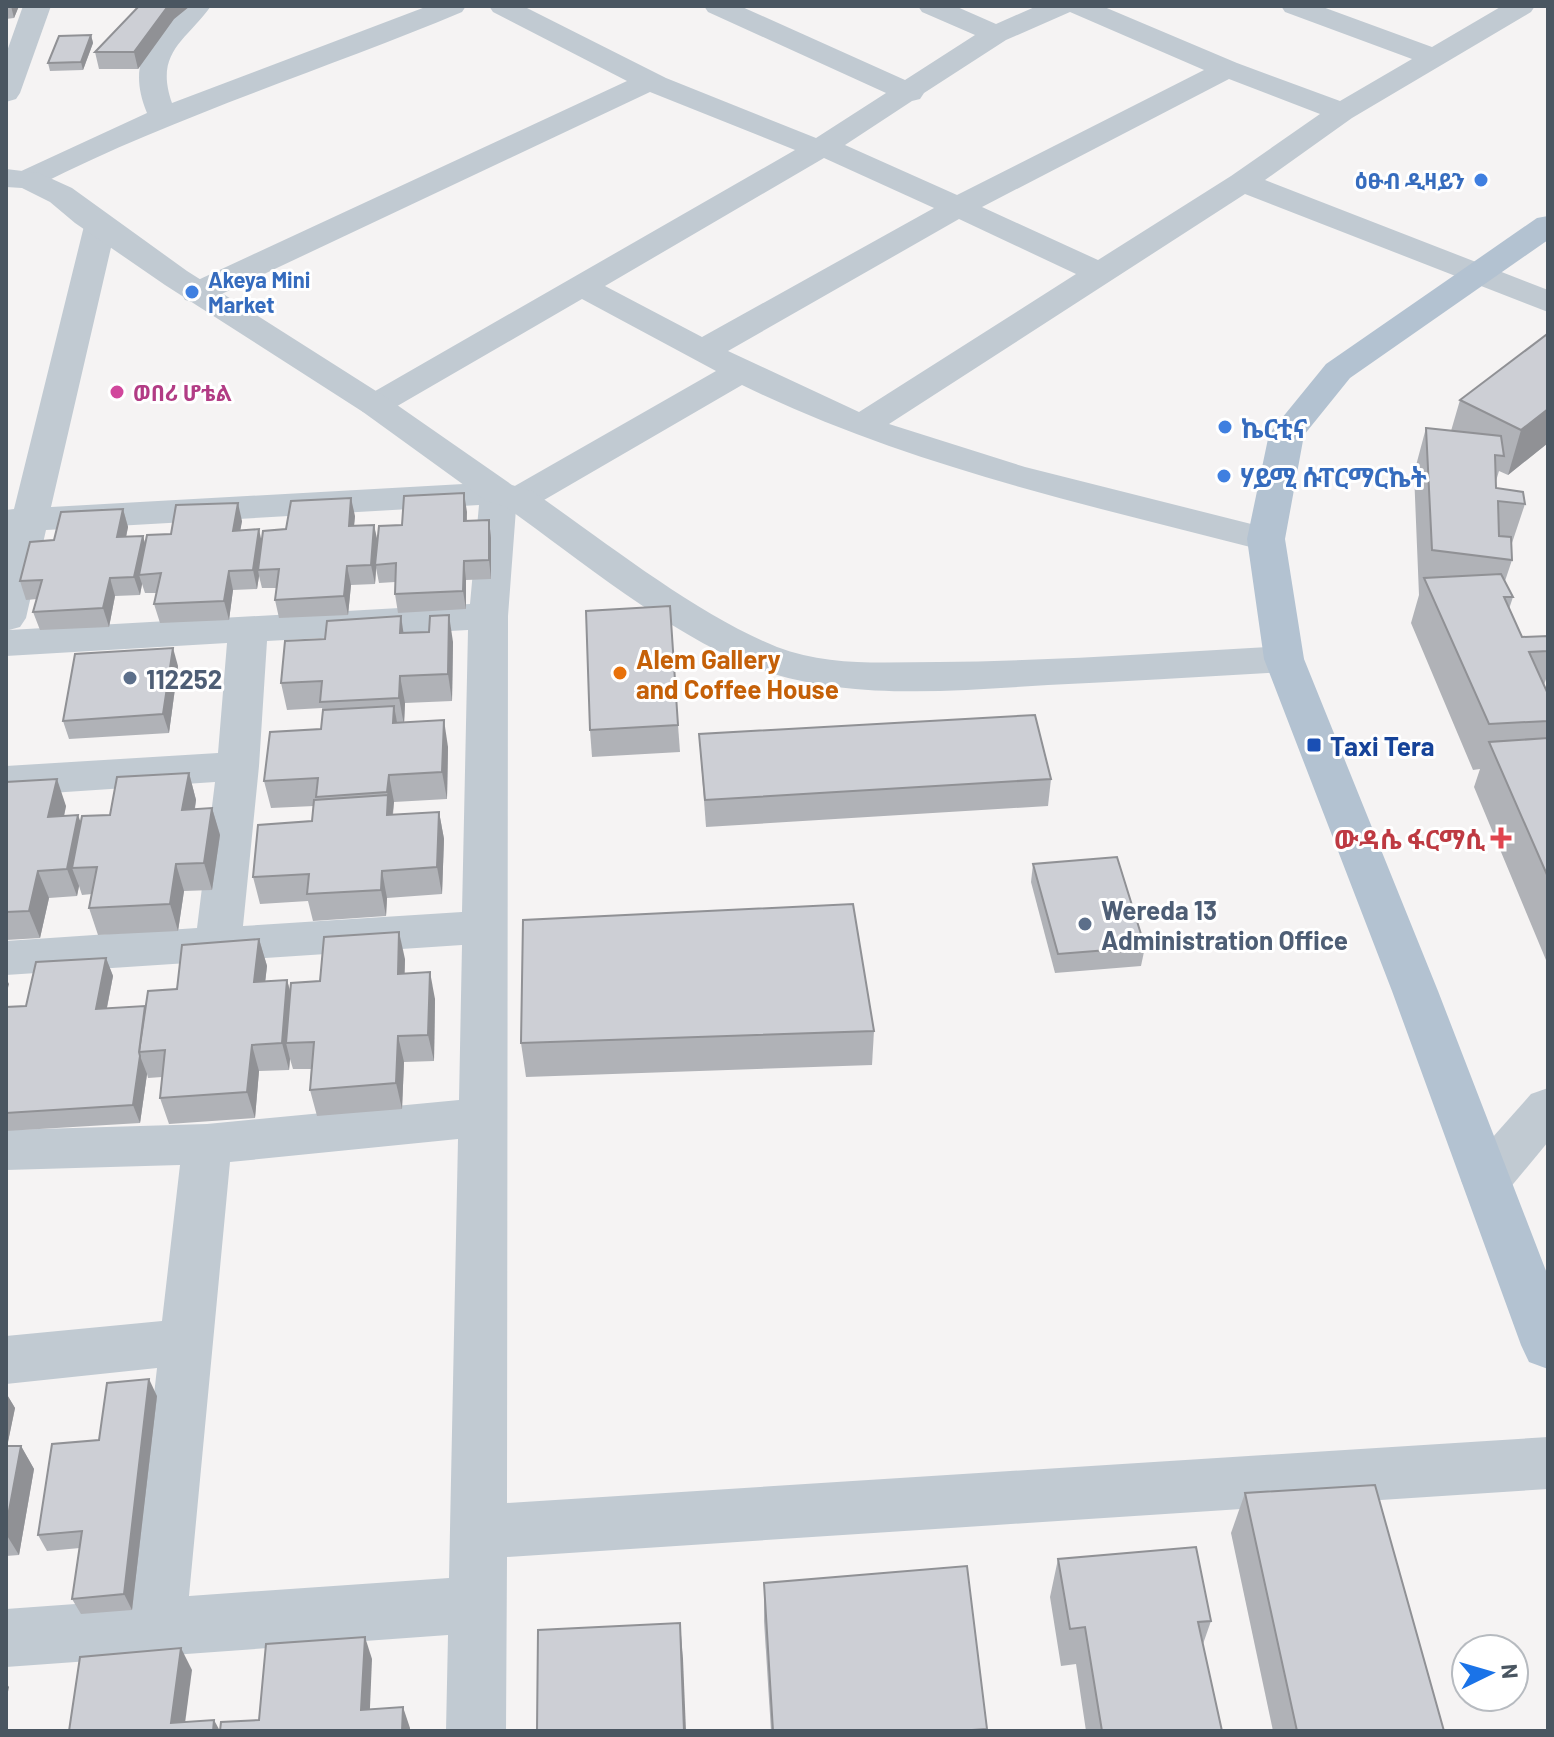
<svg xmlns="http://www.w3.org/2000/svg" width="1554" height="1737" font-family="Barlow,'Noto Sans Ethiopic',sans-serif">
<rect width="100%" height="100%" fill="#f5f3f3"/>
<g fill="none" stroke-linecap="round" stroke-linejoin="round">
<g fill="#c1cad2" fill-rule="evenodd">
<path d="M23,6H51L20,93L16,99L6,102V54Z"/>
<path d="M181,6H211C186,41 154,52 172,103L428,6H466L462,12C321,71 175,116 39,185L28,188L17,185L13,179L17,173L147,113C127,65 147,39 181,6Z"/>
<path d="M489,6H523L666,78L816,138L886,93L708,12L704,6H740L905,80L975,35L922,12L918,6H955L996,24L1037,6H1102L1237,63L1340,101L1412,59L1285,12L1281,6H1320L1432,47L1502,6H1535L1531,12L1352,118L1265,180L1548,290V312L1245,194L889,424L1025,467L1279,531L1285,539L1279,547L1266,551C1087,505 909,466 742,385L532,507L516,509L508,616L507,1503L1548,1437V1489L507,1557L506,1731H446L448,1635L6,1667V1609L131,1600L157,1368L6,1384V1336L162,1321L180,1165L6,1170V1130L207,1124L459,1100L462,945L6,975V941L197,928L215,782L6,796V766L218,753L227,643L6,656V510L14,509L84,226L89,219L100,217L111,219L116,226L51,507L499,482L513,487L716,371L582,299L387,412L375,415L363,412L358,405L363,398L795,150L650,92L209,300L197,303L185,300L181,293L185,286L627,81L493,12ZM1070,12L1204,70L957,195L845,145L912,101L920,99L924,93L1006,40ZM1229,79L1320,114L1231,176L1098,260L982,207ZM824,158L934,208L702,337L605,286ZM959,219L1076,274L859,412L728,351ZM479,505L470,604L9,630L20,627L26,618L46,530ZM468,630L462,912L243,926L259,766L267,641ZM458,1139L449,1578L189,1596L230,1162Z"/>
<path d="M1548,1088V1142L1504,1195L1486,1201L1468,1195L1461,1180L1468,1165L1531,1094Z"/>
</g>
<path fill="#c1cad2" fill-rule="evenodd" d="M6,169L39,173L72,188L187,271L387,398L512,485L532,491C606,542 695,614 777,647C829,667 885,662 939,662C1054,661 1169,652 1284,646L1298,650L1304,659L1298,668L1284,672C1205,677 1127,681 1048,685C952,691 840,702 749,665C667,632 579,559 506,507L486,501L363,412L165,285L75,223L50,202L22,188L6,187Z"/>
<path fill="#b3c2d1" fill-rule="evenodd" d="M1548,216V240L1350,378L1304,435L1285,539L1304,659L1438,991L1548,1276V1369L1529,1362L1521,1345L1392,991L1264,659L1247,539L1269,434L1326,364L1537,218Z"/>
</g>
<g fill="#b0b2b7">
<path d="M6,6H19L14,18L6,19Z"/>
<path d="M139,6H190L174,19L138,69H99L95,52Z"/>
<path d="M91,35L93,43L83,70L50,71L48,63Z"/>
<path d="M1548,336V443L1508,475L1499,471L1496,481V488L1525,504L1511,546L1512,560L1505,581L1513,597L1509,609L1522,637L1548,636V673L1544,685L1548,694V959L1546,960L1474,787L1480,769L1473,770L1411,623L1419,595L1414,473L1426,428L1451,431L1460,400Z"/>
<path d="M464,493L467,521L489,520L491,538V579L466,580V609L398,613L395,594V582L379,583L376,568L375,584L351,585L348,615L279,618L275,600L277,588H262L259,576L257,589L233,590L229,620L160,623L154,604L157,593H145L142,584L140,595L115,596L109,627L40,630L33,612L37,599L26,600L20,581L54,540L123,509L128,527L126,537L143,536L145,544L171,534L242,521L240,530L262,541L286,529L355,516L354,526L374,525L377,542L402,525Z"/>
<path d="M404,633L453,642L452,701L405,703L404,723L448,747L447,799L394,802L393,815L439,812L444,839L442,894L387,898L386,916L313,921L308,901L260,904L253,877L312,821L314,806L271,808L264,781L321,729L323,713L322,708L287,710L281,683Z"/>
<path d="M178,666L169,733L69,739L63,721Z"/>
<path d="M678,725L680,752L592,757L590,730Z"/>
<path d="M699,734L1051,779L1048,806L706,827Z"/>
<path d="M189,773L196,800L195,809L212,808L220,835L212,890L184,891L178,931L98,935L89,908L92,894L82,895L79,886L77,896L49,898L40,938L6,940V782L66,806L64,816L81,823L110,815Z"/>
<path d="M1033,864L1145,947L1141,966L1055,973L1031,882Z"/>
<path d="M259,939L267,966L265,982L287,980L291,993L320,981L405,959L404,974L435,999L434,1061L404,1062L402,1109L317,1116L310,1090L311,1069H293L290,1059L289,1070L259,1071L255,1118L169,1124L160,1098L162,1077L148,1078L147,1074L140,1123L6,1131V1007L26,1006L106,958L113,976L107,1008L145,1006Z"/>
<path d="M874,1031L872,1065L526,1077L521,1043Z"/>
<path d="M6,1393L15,1408L7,1446H21L34,1469L19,1555L6,1556Z"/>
<path d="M157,1396L132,1610L81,1614L72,1599L80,1548L47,1551L38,1535L99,1440Z"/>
<path d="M1245,1493L1444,1731H1273L1231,1533Z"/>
<path d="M1058,1559L1211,1621L1203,1644L1222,1731H1086L1076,1664L1061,1666L1050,1597Z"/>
<path d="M764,1583L987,1729V1731H771L764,1621Z"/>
</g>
<g fill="#909195">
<path d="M11,6H19L14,18Z"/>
<path d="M168,6H190L174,19L138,69L134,52Z"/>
<path d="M91,35L93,43L83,70L81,62Z"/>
<path d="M1548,409V443L1508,475L1521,430Z"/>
<path d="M464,493L467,512L466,540L464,521Z"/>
<path d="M351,498L355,516L352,545L349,526Z"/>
<path d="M238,503L242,521L237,549L233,531Z"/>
<path d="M123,509L128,527L122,556L117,537Z"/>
<path d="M489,520L491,538V579L489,560Z"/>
<path d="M374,525L378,543L375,584L371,565Z"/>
<path d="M259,529L263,548L258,570L259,576L257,589L253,570Z"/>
<path d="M143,536L148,554L139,575L142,584L140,595L134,577Z"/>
<path d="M464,561L466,580V609L463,591Z"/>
<path d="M347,566L351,585L348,615L344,596Z"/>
<path d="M229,571L233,590L229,620L224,601Z"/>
<path d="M110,578L115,596L109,627L103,608Z"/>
<path d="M449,615L453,642L452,701L448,674Z"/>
<path d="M401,616L405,643L400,633Z"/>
<path d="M173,648L178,666L169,733L163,714Z"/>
<path d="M400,676L405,703L404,725L399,698Z"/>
<path d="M394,706L399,733L393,723Z"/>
<path d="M444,720L448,747L447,799L442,772Z"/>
<path d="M189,773L196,800L190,837L182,810Z"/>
<path d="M389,775L394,802L392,819L387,792Z"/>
<path d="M57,779L66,806L58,844L48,817Z"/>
<path d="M388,795L393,822L387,815Z"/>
<path d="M212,808L220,835L212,890L204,863Z"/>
<path d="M439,812L444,839L442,894L437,867Z"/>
<path d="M78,815L88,842L72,868L79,886L77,896L67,869Z"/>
<path d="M176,864L184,891L178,931L170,904Z"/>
<path d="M38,871L49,898L40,938L29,911Z"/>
<path d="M382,871L387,898L386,916L381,890Z"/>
<path d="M399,932L405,959L404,1001L398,974Z"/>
<path d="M259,939L267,966L262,1009L254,982Z"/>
<path d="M106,958L113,976L103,1027L96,1009Z"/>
<path d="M430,972L435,999L434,1061L428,1035Z"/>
<path d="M6,978L9,984L6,995Z"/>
<path d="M287,980L294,1007L286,1043L290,1059L289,1070L282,1043Z"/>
<path d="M398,1036L404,1062L402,1109L396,1083Z"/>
<path d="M252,1045L259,1071L255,1118L247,1092Z"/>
<path d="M140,1056L147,1074L140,1123L133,1105Z"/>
<path d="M149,1379L157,1396L132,1610L124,1594Z"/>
<path d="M6,1393L15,1408L6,1452Z"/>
<path d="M21,1446L34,1469L19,1555L6,1534V1527Z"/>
<path d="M680,1623L683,1659L686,1731H684Z"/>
<path d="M365,1637L372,1659L369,1731L361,1710Z"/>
<path d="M181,1648L192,1670L184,1731L171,1723Z"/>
<path d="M6,1683L9,1687L6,1701Z"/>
<path d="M403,1707L410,1728V1731H402Z"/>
<path d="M214,1720L220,1731H213Z"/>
</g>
<g fill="#cdcfd5" stroke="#909195" stroke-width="2">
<path d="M139,6H168L134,52H95Z"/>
<path d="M91,35L81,62L48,63L59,36Z"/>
<path d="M1546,335L1548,336V409L1521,430L1460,400Z"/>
<path d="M1426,428L1501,436L1504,456L1495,455L1496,488L1523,492L1525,504L1498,501L1499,536L1511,537L1512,560L1432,550Z"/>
<path d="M464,493V521L489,520V560L464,561L463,591L395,594L396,563L375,565L379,526L402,525L404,496Z"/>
<path d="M351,498L349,526L374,525L371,565L347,566L344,596L275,600L279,569L258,570L263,531L286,529L291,501Z"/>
<path d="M238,503L233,531L259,529L253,570L229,571L224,601L154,604L161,573L139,575L147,535L171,534L176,505Z"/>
<path d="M123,509L117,537L143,536L134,577L110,578L103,608L33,612L42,580L20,581L30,542L54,540L61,512Z"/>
<path d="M1501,574L1513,597H1504L1522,637L1548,636V651L1529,652L1548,694V721L1489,724L1424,578Z"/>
<path d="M670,606L678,725L590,730L586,611Z"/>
<path d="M449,615L448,674L400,676L399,698L320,702L322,681L281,683L285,641L325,639L327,621L401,616L400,633L429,632L430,616Z"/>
<path d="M173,648L163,714L63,721L75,654Z"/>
<path d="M394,706L393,723L444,720L442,772L389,775L387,792L316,797L318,778L264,781L270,732L321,729L323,710Z"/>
<path d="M1035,715L1051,779L705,800L699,734Z"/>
<path d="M1548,738V877L1489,742Z"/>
<path d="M189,773L182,810L212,808L204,863L176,864L170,904L89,908L97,867L72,868L82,816L110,815L117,777Z"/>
<path d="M57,779L48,817L78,815L67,869L38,871L29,911L6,912V782Z"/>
<path d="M388,795L387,815L439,812L437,867L382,871L381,890L307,894L309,874L253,877L258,825L312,821L314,800Z"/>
<path d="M1117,857L1145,947L1058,954L1033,864Z"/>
<path d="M853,904L874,1031L521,1043L523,920Z"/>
<path d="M399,932L398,974L430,972L428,1035L398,1036L396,1083L310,1090L314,1042L286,1043L291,983L320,981L324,937Z"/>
<path d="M259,939L254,982L287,980L282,1043L252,1045L247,1092L160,1098L165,1050L139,1052L148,991L177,989L182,945Z"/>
<path d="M106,958L96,1009L145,1006L139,1052L140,1056L133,1105L6,1113V1007L26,1006L36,962Z"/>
<path d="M149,1379L124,1594L72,1599L82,1531L38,1535L52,1444L99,1440L107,1383Z"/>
<path d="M6,1446H21L6,1527Z"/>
<path d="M1375,1485L1444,1731H1297L1245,1493Z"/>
<path d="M1196,1547L1211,1621L1198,1622L1222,1731H1102L1085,1627L1070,1629L1058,1559Z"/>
<path d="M967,1566L987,1729L957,1731H773L764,1583Z"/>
<path d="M680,1623L684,1731H537L538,1630Z"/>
<path d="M365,1637L361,1710L403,1707L402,1731H220L221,1722L259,1720L266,1644Z"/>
<path d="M181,1648L171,1723L214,1720L213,1731H69L80,1657Z"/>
</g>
<g fill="#3f7fe0" stroke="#fff" stroke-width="3">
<circle cx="1481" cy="180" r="8"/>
<circle cx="192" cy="292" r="8"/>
<circle cx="1225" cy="427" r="8"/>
<circle cx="1224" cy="476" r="8"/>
</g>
<circle fill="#d1479c" stroke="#fff" stroke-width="3" cx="117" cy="392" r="8"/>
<circle fill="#e8710a" stroke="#fff" stroke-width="3" cx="620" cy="673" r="8"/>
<g fill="#5c6f8a" stroke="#fff" stroke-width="3">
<circle cx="130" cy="678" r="8"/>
<circle cx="1085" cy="924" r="8"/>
</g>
<rect fill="#1a4fb4" stroke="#fff" stroke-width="3" x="1306" y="737" width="16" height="16" rx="4"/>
<path fill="#e0444e" stroke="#fff" stroke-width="3" d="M1497 826h8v8h8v8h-8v8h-8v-8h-8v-8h8z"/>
<g text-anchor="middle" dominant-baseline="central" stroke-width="6" stroke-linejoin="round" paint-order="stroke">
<g font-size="22" font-weight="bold" fill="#366cbe" stroke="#fff" text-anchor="end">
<text x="1465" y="180">ዕፁብ ዲዛይን</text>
<text x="208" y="279" text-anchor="start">Akeya Mini<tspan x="208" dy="25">Market</tspan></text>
</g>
<g font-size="22" font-weight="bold" fill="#b23c85" stroke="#fff" text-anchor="start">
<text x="133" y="392">ወበሪ ሆቴል</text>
</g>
<g font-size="26" font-weight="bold" fill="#366cbe" stroke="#fff" text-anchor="start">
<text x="1241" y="427">ኬርቲና</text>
<text x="1240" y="476">ሃይሚ ሱፐርማርኬት</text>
</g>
<g font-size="26" font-weight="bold" fill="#c56008" stroke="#fff" text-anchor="start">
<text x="636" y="658">Alem Gallery<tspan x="636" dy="30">and Coffee House</tspan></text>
</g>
<g font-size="26" font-weight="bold" fill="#4e5e75" stroke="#fff" text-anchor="start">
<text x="146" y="678">112252</text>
<text x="1101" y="909">Wereda 13<tspan x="1101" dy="30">Administration Office</tspan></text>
</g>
<g font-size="26" font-weight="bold" fill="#164399" stroke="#fff" text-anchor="start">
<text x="1330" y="745">Taxi Tera</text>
</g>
<g font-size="26" font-weight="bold" fill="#be3a42" stroke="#fff" text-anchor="end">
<text x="1485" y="838">ውዳሴ ፋርማሲ</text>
</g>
</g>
<rect width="1554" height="1737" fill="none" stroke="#4a5661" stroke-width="16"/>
<g transform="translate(1490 1673) rotate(85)"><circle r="38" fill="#ffffff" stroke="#b7bbc0" stroke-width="2"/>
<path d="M0-6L14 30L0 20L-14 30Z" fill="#1a73e8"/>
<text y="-12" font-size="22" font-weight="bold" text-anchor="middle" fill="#4a5661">N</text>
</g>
</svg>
